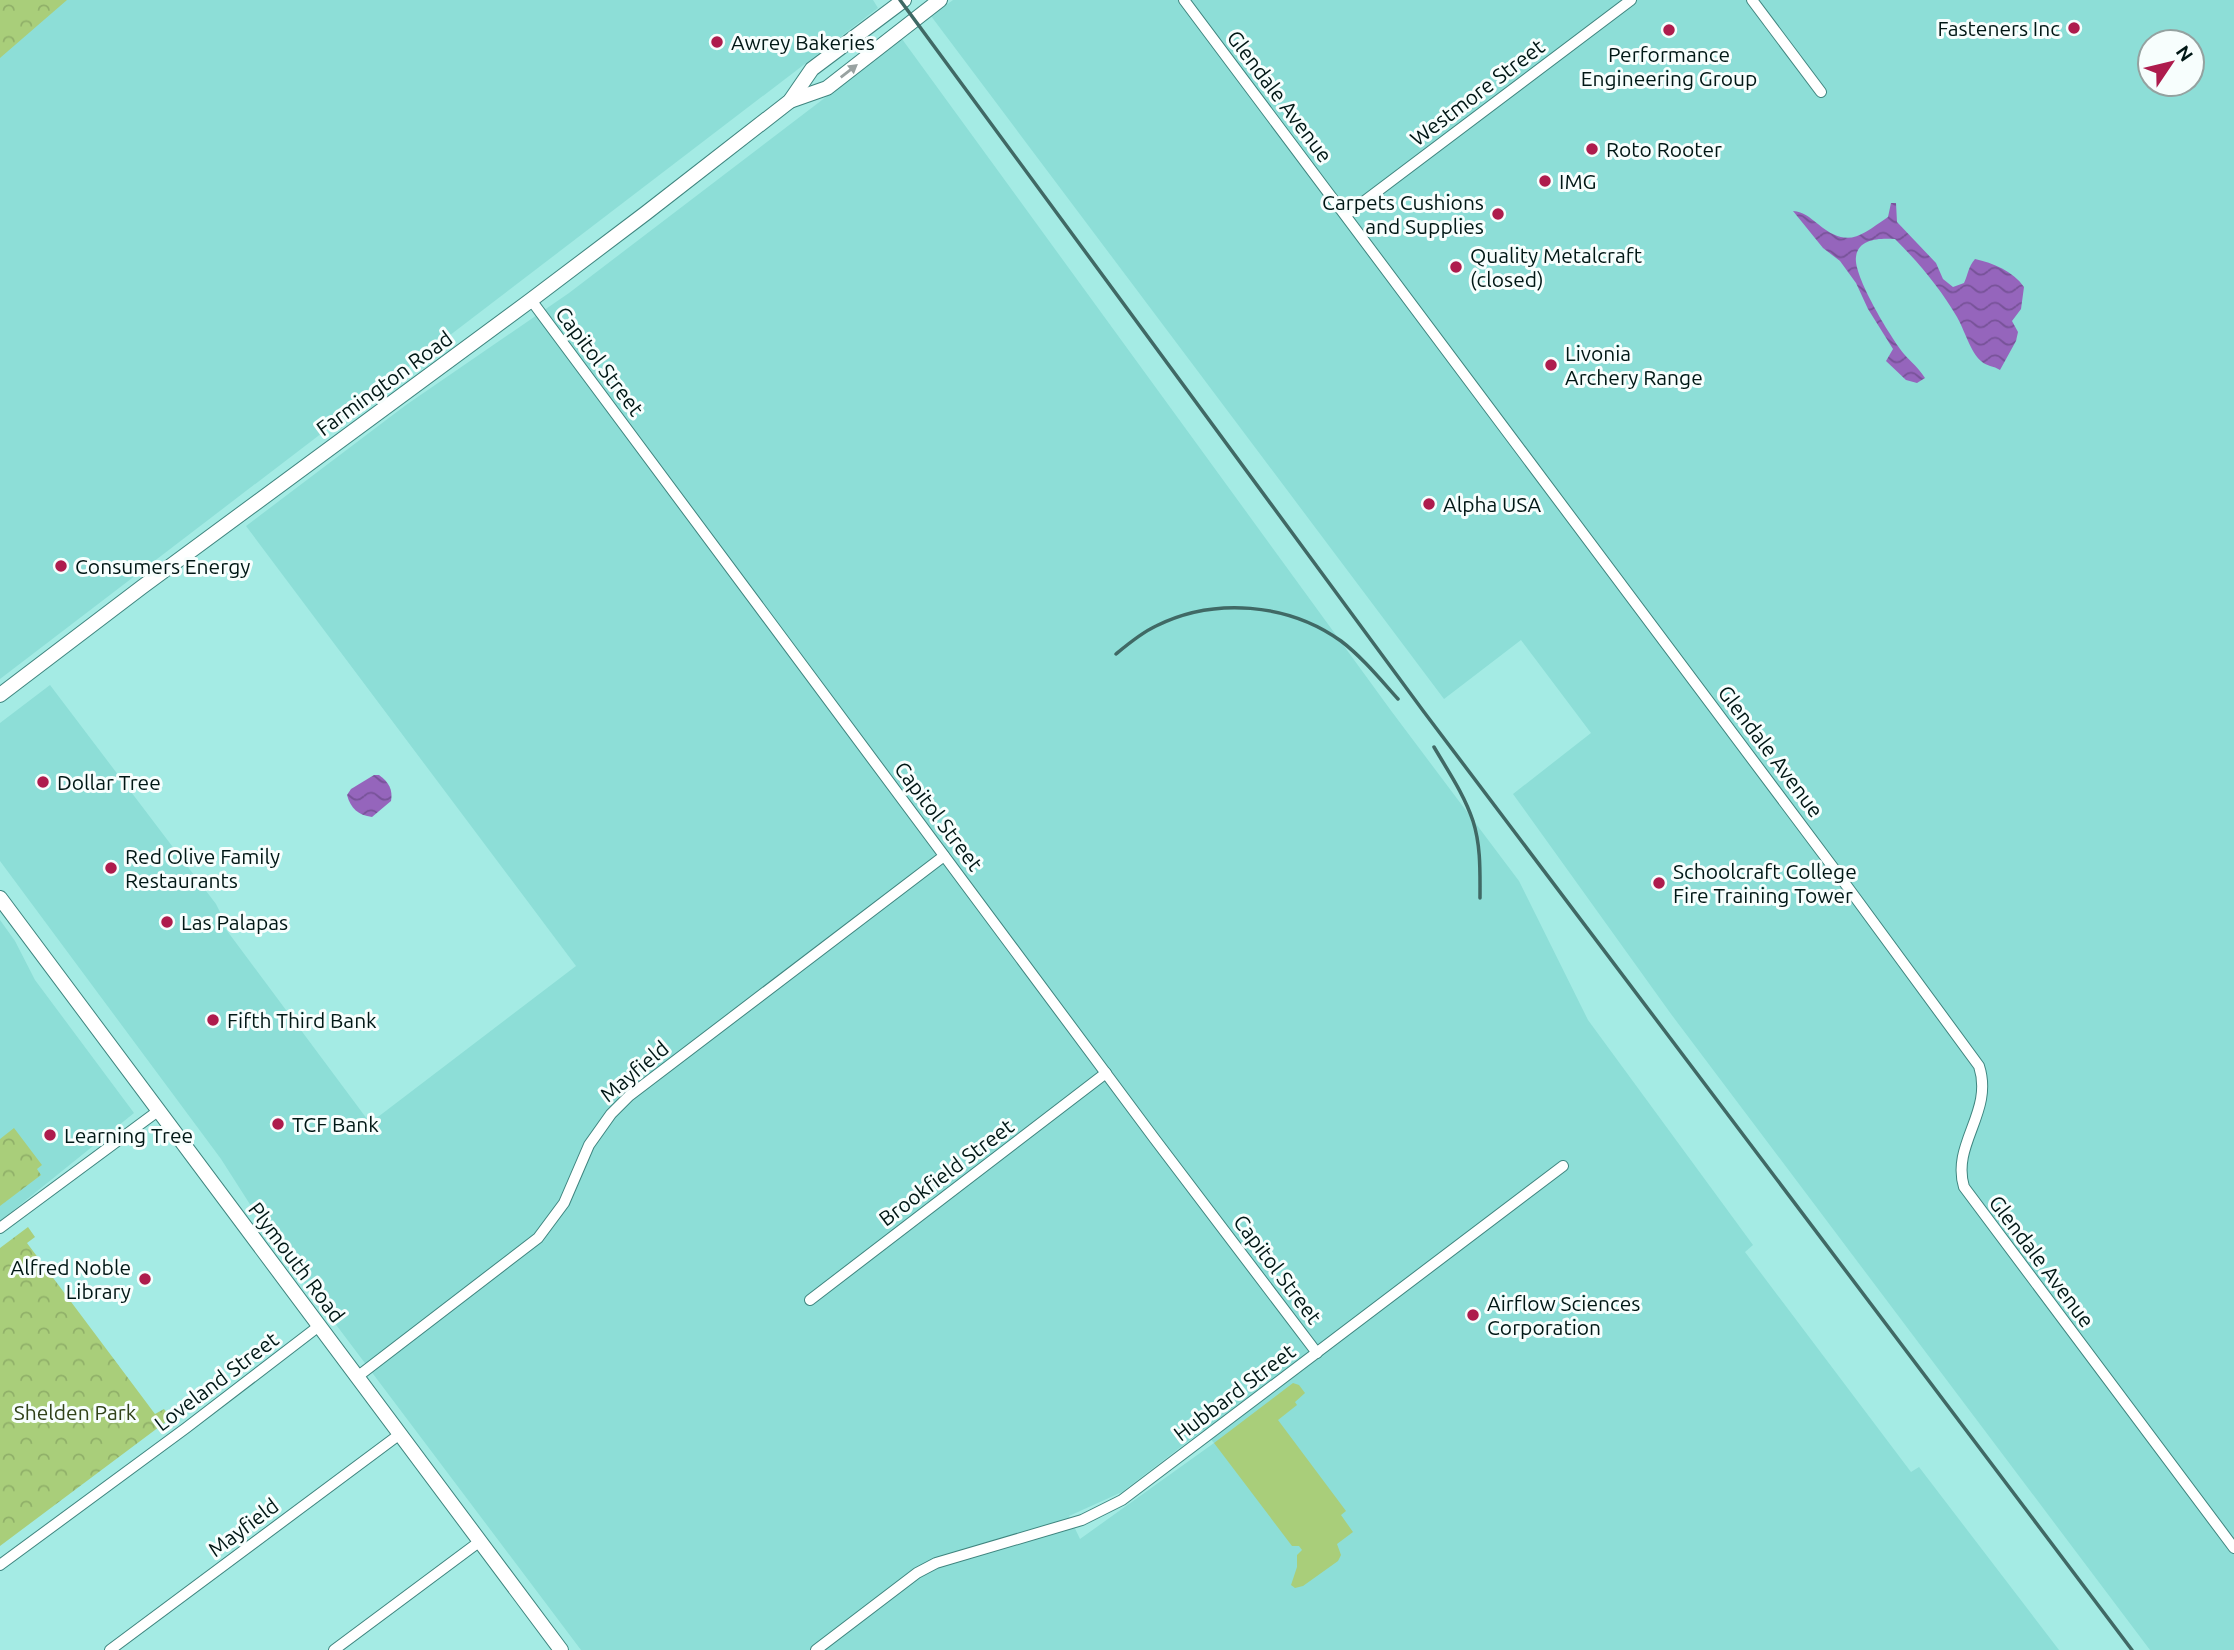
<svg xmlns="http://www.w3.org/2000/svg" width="2234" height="1650" font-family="Ubuntu,sans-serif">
<defs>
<pattern id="forest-crowns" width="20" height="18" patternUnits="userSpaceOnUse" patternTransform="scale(1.75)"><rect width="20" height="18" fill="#a9ce7a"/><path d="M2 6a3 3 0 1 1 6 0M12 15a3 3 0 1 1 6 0" fill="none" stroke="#90b069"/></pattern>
<pattern id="water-waves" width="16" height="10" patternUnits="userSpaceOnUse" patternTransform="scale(1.75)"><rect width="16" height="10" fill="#9565bc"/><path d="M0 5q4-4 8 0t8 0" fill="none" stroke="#775298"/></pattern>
</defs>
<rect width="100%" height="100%" fill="#a4ebe4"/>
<g fill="#8dded7" fill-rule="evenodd">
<path d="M0,0H873L878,8L0,679Z"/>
<path d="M953,0H2234V1650H2150L1671,1014L1513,794L1591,733L1521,640L1444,699L931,16ZM2150,42H2192V84H2150Z"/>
<path d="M902,39L1392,712L1519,881L1588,1020L1753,1245L1745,1252L1911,1472L1919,1467L2059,1650H581L276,1245L221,1159L0,861V723L50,685L216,904L220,912L222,924L370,1123L576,966L246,526L406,405L569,293ZM1203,1430L1214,1443L1080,1539L1069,1516L1122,1492Z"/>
<path d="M0,920L15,941L35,980L134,1113L0,1221Z"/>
</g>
<path fill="#a9ce7a" d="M1293,1383L1299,1385L1305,1393L1295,1402L1297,1405L1278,1420L1346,1511L1341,1515L1353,1532L1337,1544L1341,1555L1338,1561L1303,1586L1295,1588L1291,1585L1297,1567V1555L1302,1550L1299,1546H1292L1214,1443Z"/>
<g fill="url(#forest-crowns)">
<path d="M0,0H67L0,58Z"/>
<path d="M14,1128L42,1165L37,1169L41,1175L0,1206V1139Z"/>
<path d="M28,1227L35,1237L27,1243L155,1414L164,1409L171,1418L0,1546V1248Z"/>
</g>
<g fill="url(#water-waves)">
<path d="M1891,203H1896L1897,222L1936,263L1943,279L1953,287L1964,283C1968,275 1968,267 1975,259C1993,263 2013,271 2024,287L2021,309L2012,321L2018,332L2016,341L2000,370C1994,366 1986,366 1981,361C1971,353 1964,329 1957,317C1940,288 1919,263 1895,239C1881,238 1858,238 1856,257C1853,276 1891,338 1904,354C1912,363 1918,367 1925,378L1917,383L1906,380L1886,361L1893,349L1868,309L1856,283L1840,261L1823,248L1793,211C1804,212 1809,217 1818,224C1848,249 1860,236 1888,217Z"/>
<path d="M374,775H379C389,782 393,790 391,801L372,817C358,815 351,809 347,795L351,789Z"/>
</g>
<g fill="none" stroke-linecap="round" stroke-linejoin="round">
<defs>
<g id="minor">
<path d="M1184,0L1841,878L1979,1066C1994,1112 1951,1144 1964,1187L2234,1548"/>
<path d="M1752,0L1821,92"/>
<path d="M1346,215L1631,0"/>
<path d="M531,300L1154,1138L1317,1353"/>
<path d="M0,1228L158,1111"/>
<path d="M810,1300L1106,1073"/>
<path d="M357,1377L538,1238L564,1203L589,1145L611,1114L629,1096L944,856"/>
<path d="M0,1565L186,1428L319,1326"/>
<path d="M110,1650L400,1434"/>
<path d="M334,1650L479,1542"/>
<path d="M816,1650L917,1573L936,1563L1082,1520L1122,1500L1563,1166"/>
</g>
<g id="major">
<path d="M790,101L827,88L940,0"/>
<path d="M0,695L142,587L531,300L646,213L790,101L812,69L904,0"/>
<path d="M0,898L561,1650"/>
</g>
</defs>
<use href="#minor" stroke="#3f857f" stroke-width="12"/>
<use href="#major" stroke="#3f857f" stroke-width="16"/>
<use href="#minor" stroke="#fff" stroke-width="10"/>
<use href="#major" stroke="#fff" stroke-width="14"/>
<g stroke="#406965" stroke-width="3.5">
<path d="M900,0L1424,712L2132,1650"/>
<path d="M1116,654C1128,644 1141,633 1156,626C1214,597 1288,603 1341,641C1362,657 1380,679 1398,699"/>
<path d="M1434,747C1448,771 1464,794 1473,821C1481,846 1480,872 1480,898"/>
</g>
</g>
<defs><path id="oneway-solid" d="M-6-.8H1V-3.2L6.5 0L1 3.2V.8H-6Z" transform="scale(1.75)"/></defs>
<use fill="#99a2a1" href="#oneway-solid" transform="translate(849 71) rotate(-38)"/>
<g fill="#ae1c4d" stroke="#f7fefd" stroke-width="2.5">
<circle cx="2074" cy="28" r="7"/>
<circle cx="1669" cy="30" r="7"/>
<circle cx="717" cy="42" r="7"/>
<circle cx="1592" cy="149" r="7"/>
<circle cx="1545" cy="181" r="7"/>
<circle cx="1498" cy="214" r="7"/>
<circle cx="1456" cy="267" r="7"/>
<circle cx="1551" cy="365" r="7"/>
<circle cx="1429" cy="504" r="7"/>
<circle cx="61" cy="566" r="7"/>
<circle cx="43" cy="782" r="7"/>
<circle cx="111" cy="868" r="7"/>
<circle cx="1659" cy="883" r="7"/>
<circle cx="167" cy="922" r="7"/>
<circle cx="213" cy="1020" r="7"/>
<circle cx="278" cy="1124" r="7"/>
<circle cx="50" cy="1135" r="7"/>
<circle cx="145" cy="1279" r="7"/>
<circle cx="1473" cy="1315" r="7"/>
</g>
<g text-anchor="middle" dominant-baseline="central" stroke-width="6" stroke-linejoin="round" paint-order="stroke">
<g font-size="21" fill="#001715" stroke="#f7fefd" text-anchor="start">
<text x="2060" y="28" text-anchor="end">Fasteners Inc</text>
<text x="731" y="42">Awrey Bakeries</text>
<text x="1669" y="54" text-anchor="middle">Performance<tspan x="1669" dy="24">Engineering Group</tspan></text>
<text x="1606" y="149">Roto Rooter</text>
<text x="1559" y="181">IMG</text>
<text x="1484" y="202" text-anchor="end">Carpets Cushions<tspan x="1484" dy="24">and Supplies</tspan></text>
<text x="1470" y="255">Quality Metalcraft<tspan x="1470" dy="24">(closed)</tspan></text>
<text x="1565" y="353">Livonia<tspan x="1565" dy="24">Archery Range</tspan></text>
<text x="1443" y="504">Alpha USA</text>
<text x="75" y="566">Consumers Energy</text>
<text x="57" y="782">Dollar Tree</text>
<text x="125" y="856">Red Olive Family<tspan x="125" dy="24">Restaurants</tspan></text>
<text x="1673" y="871">Schoolcraft College<tspan x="1673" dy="24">Fire Training Tower</tspan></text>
<text x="181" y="922">Las Palapas</text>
<text x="227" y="1020">Fifth Third Bank</text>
<text x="292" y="1124">TCF Bank</text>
<text x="64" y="1135">Learning Tree</text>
<text x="131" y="1267" text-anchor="end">Alfred Noble<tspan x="131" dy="24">Library</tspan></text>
<text x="1487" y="1303">Airflow Sciences<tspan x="1487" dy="24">Corporation</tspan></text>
</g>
<g font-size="21" fill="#001715" stroke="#f7fefd">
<text transform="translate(1477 92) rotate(-37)">Westmore Street</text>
<text transform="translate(1280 96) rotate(53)">Glendale Avenue</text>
<text transform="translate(600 361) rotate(53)">Capitol Street</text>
<text transform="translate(384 383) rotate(-36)">Farmington Road</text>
<text transform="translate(1771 751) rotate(53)">Glendale Avenue</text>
<text transform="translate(939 816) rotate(53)">Capitol Street</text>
<text transform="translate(634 1071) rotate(-40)">Mayfield</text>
<text transform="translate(946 1172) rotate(-37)">Brookfield Street</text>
<text transform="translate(2042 1261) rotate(53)">Glendale Avenue</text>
<text transform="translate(297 1262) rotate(53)">Plymouth Road</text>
<text transform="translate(1278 1269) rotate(53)">Capitol Street</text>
<text transform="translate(216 1381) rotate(-37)">Loveland Street</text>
<text transform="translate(1234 1392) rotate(-37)">Hubbard Street</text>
<text transform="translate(243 1527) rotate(-37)">Mayfield</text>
</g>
<g font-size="21" fill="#304119" stroke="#f7fefd">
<text x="75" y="1412">Shelden Park</text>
</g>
</g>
<g transform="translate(2171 63) rotate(55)"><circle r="33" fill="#f7fefd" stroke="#94a2a0" stroke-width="2"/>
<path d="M0-5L12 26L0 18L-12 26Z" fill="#ae1c4d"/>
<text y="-10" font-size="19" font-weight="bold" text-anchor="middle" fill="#001715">N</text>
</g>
</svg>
